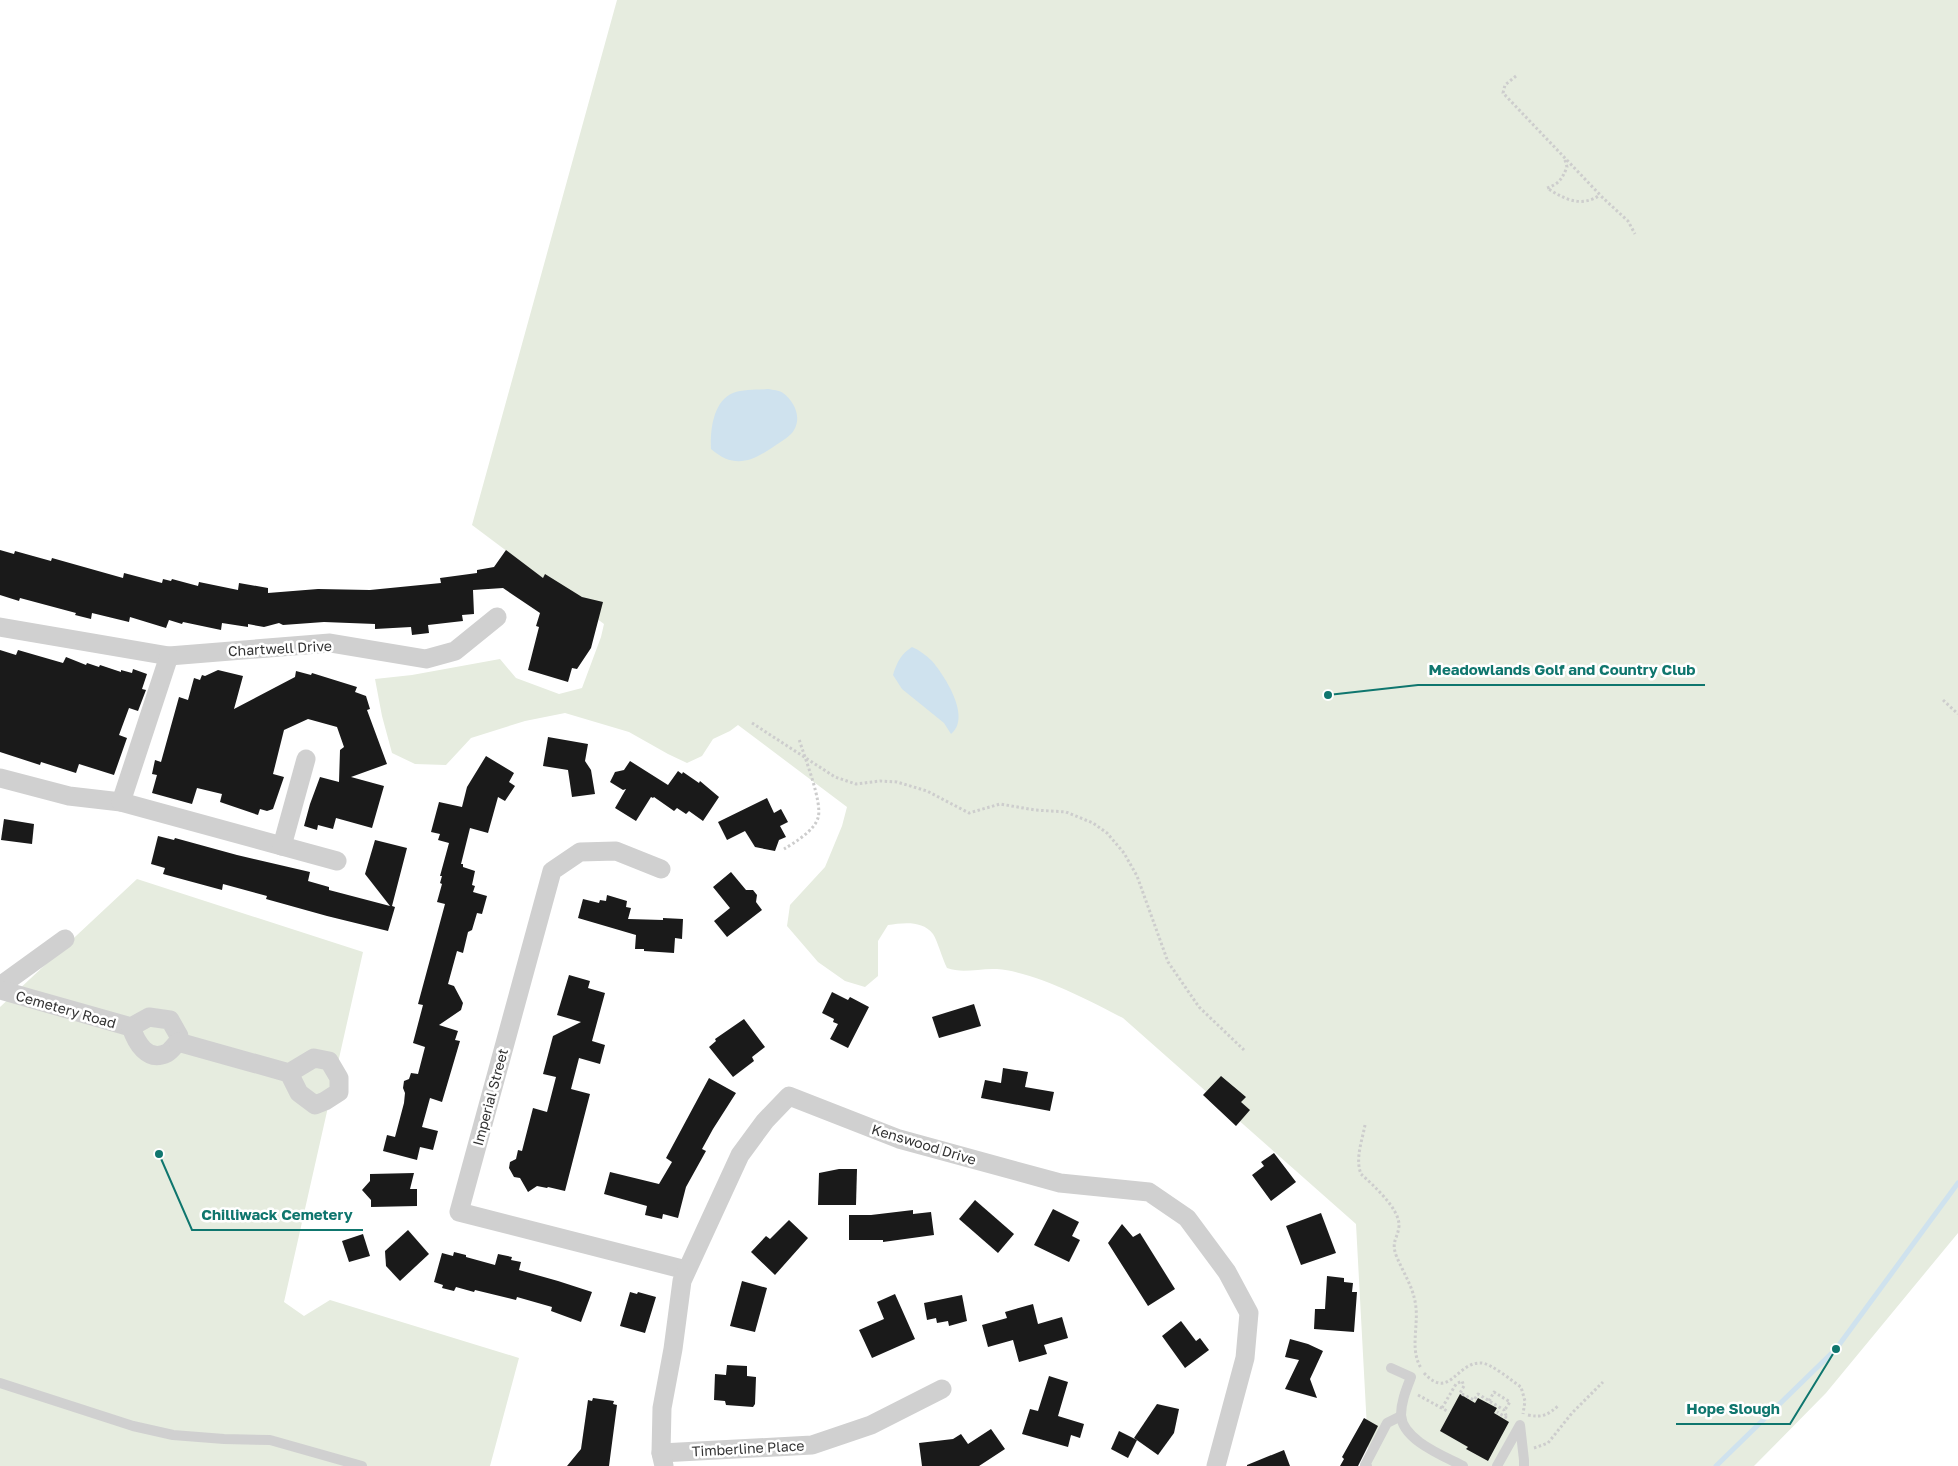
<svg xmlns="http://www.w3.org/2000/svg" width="1958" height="1466" font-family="'Golos Text',sans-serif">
<rect width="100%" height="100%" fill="#fff"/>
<g fill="#e6ecdf">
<path d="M617,0H1958V1233L1826,1393L1754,1466H1369L1356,1224L1123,1018C1089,1000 1035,972 997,969C979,968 963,974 947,968C942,958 938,942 933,934C922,920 903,923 888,925L878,941V976L865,987L845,981L818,962L787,926L790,905L825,867L842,826L847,807L738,725L730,731L713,739L702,756L687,763L668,754L629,732L565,713L525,721L471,738L446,765L415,764L392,753L382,716L375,679L412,675L500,659L516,678L559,694L582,688L601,637L604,624L472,525Z"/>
<path d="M137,879L363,952L284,1302L304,1316L330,1300L519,1358L490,1466H0V1007Z"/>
</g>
<g fill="#cfe2ee">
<path d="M768,389C773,390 779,390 783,393C794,401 802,417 794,430C791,436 782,441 776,445C753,461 735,470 711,449C710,431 713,401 733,393C743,389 757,390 768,389Z"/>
<path d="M912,647C919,650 926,655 932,661C945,676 972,718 951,734L944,723L902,689L893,675C897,662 901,654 912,647Z"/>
</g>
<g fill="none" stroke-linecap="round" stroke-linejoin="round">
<path stroke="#cfe2ee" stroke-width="5" d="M1716,1466L1836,1349L1958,1183"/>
</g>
<g fill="#1a1a1a">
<path d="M0,550L14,554L15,551L51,561L52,558L123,578L124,573L162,583L163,579L171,581L172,579L198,586L199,582L238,590L239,583L268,588V593L318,589L370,590L441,583L440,578L477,573V570L494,567L506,550L543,578L545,574L582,597L603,602L591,648L577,669L572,668L568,682L528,670L539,627L536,626L540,613L503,588L473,590L474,614L462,615L463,621L428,625L429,633L412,635L411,627L375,629V624L324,622L283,625L279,623L264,627L248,624V627L222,623L221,630L183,622L182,624L169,620L166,628L130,617L129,622L92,613L91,619L75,615L76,613L20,598L19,601L0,595Z"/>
<path d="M0,650L16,655L18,650L63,663L66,657L86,665L87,663L99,667L100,665L121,672V670L132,673L133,669L147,674L142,689L146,690L138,711L129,708L119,735L127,738L114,775L79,764L76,773L41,762L40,765L0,752Z"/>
<path d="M218,670L243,676L234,709L295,677L296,671L311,675L312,673L357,687L355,692L366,696L370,709L367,710L387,764L351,777L384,786L372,828L336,818L333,829L318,825L317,830L304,826L310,804L320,777L339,782L340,750L344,747L337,727L308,719L284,730L273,774L284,777L273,809L267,811L260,809L258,815L220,802L222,794L197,788L192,804L152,793L157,775L152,774L155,760L161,762L179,697L188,700L194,678L200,680L202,675L205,676Z"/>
<path d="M548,737L588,744L585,761L591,770L595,794L572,797L568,770L543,766Z"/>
<path d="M486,756L514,773L509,782L515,786L505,801L498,797L488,833L470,828L461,864H463V867L475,871L472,885L475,886L473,892L487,896L482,914L477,913L472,930L468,932L463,953L457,951L448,984L454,986L463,1003L461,1010L439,1025L458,1031L455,1040L460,1041L442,1102L430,1098L422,1127L438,1131L433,1150L420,1147L417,1160L383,1151L387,1135L395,1137L404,1103L405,1093L403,1088L404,1081L409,1079L411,1073L418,1074L425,1047L413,1043L423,1005L418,1004L445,904L437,902L442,884L440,883L442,876H440L449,843L438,840L440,834L431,832L439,802L462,807L467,787Z"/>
<path d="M630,761L668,785L678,771L682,774L683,772L699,783L700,781L719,797L703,821L689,811L686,814L677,808L674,811L654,797L653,798L651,797L636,821L615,808L626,789L623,790L610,782L615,772L624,770Z"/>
<path d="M767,798L774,813L781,809L788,822L780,826L786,837L779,840L775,851L755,847L745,831L727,840L718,822Z"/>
<path d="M4,819L34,824L32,844L1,840Z"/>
<path d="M158,836L174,840L175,838L237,855L310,872L308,881L329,887V890L390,906L365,874L375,840L407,848L392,906L395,907L388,931L327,916L266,899L267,896L223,884L222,890L163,874L165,868L151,864Z"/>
<path d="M731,872L746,890H753L757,895L756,902L762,910L727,937L714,921L730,908L713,887Z"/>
<path d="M607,895L627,901L626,907L631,908L628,919L663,920V918L683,919L682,939L675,938L674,953L644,951V949H635L636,935L578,918L583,899L599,903L600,900L606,901Z"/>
<path d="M569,975L590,981L588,988L605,993L592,1041L605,1045L600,1064L579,1058L571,1089L590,1094L565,1191L548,1187L547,1188L537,1186L528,1192L520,1178L514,1177L509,1168L510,1162L516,1159L518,1150L522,1151L533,1108L547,1112L556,1077L543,1074L553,1036L581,1022L557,1015Z"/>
<path d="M832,992L848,1000L850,997L869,1007L848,1048L830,1039L838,1024L833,1022L834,1019L822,1013Z"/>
<path d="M974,1004L981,1026L939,1038L932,1017Z"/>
<path d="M744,1019L765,1047L752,1057L754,1061L733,1077L709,1047L716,1041L715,1039Z"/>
<path d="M1003,1068L1028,1072L1025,1087L1054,1092L1050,1111L981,1098L985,1080L1001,1083Z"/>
<path d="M1221,1076L1246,1097L1241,1102L1250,1110L1236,1126L1203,1095Z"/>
<path d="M709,1078L736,1093L713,1129L702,1149L706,1151L686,1187L678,1218L663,1214L662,1219L645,1215L647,1206L604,1194L610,1172L659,1184L672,1162L666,1158Z"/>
<path d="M1274,1153L1296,1182L1271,1201L1252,1175L1264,1166L1261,1162Z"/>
<path d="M839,1169H857L856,1205H818L819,1173Z"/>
<path d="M414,1173L410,1189H417V1206L371,1207V1200L362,1190L370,1181V1174Z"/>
<path d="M975,1200L1014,1234L998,1253L959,1219Z"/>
<path d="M1053,1209L1079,1222L1072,1236L1080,1240L1069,1262L1034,1245Z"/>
<path d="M913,1210V1214L931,1212L934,1235L883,1242V1240H849V1215H871Z"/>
<path d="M1321,1213L1336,1253L1301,1265L1286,1226Z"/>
<path d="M789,1220L808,1238L775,1275L751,1252L766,1236L770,1239Z"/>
<path d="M1122,1224L1133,1237L1140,1233L1175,1289L1148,1306L1108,1243Z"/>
<path d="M408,1230L429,1254L400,1281L386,1266L385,1251Z"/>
<path d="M363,1234L370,1256L349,1262L342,1241Z"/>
<path d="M454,1252L466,1255V1257L495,1265L498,1254L512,1257L511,1260L521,1262L519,1270L558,1281L592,1292L581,1322L551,1311L552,1307L517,1297L516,1300L475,1290L474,1292L456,1287L454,1291L442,1288L443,1285L434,1282L442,1253L453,1256Z"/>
<path d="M1327,1276L1344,1278V1282L1353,1283L1352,1292H1357L1354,1332L1314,1329L1315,1309H1325Z"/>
<path d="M742,1281L767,1288L755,1332L730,1326Z"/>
<path d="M630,1292L637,1294L638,1292L656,1297L645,1333L620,1326Z"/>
<path d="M895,1294L915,1339L872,1358L859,1330L884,1319L877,1302Z"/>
<path d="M962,1295L967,1321L949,1326L948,1321L937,1323L936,1318L927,1320L924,1303Z"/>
<path d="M1033,1304L1038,1324L1062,1317L1068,1338L1044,1345L1047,1354L1019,1362L1013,1340L988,1347L982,1325L1007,1318L1005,1312Z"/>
<path d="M1181,1321L1196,1341L1200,1338L1209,1350L1185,1368L1162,1336Z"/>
<path d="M1290,1339L1308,1344L1323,1351L1310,1379L1317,1398L1285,1389L1299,1360L1285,1357Z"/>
<path d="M727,1365L747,1366V1376L756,1377L755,1404L753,1407L726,1405L725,1401L714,1400L715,1374L726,1375Z"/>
<path d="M1049,1376L1068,1382L1058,1416L1084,1424L1080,1438L1071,1435L1068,1447L1022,1434L1030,1409L1038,1411Z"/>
<path d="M1460,1394L1475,1403L1478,1398L1497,1408L1494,1413L1509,1422L1488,1461L1466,1449L1468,1447L1440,1431Z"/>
<path d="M593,1398L614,1401L613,1404L617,1405L609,1466H567L581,1449L588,1400L592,1401Z"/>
<path d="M1157,1404L1179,1409L1174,1433L1158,1455L1134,1438Z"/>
<path d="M1364,1418L1378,1426L1358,1466H1340L1344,1459L1342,1457Z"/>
<path d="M991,1429L1005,1449L979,1466H922L919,1443L953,1439L961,1434L968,1444Z"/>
<path d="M1119,1431L1137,1440L1128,1458L1111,1449Z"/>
<path d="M1284,1450L1290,1466H1247V1465Z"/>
</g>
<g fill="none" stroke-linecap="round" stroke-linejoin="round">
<g stroke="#cdcdcd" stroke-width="3" stroke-dasharray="2.5 2.5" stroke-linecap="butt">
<path d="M1516,76L1505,85L1503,93L1603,198L1628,221L1635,234"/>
<path d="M1565,160L1567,167C1562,179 1559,184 1547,188C1564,199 1581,208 1600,195"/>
<path d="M1943,700L1958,714"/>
<path d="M752,723L835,777L856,784L880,781L897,782L927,791L969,813L1000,804L1035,810L1066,812L1093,823L1107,833L1124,853L1137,876L1168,962L1199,1007L1244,1050"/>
<path d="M784,849C794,843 814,831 818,818C823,803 804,756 799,739"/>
<path d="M1365,1125C1362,1141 1355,1159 1361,1174C1373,1185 1400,1209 1399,1226C1398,1238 1391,1241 1396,1255C1403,1273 1414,1287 1416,1308C1418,1328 1410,1350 1421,1368"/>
<path d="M1424,1373C1450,1401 1456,1362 1481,1363C1491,1363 1512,1381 1521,1387L1525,1401L1523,1414"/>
<path d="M1418,1395L1447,1411"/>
<path d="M1489,1401L1494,1392L1510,1402L1504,1411"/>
<path d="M1442,1408L1456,1384L1462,1381L1464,1386L1460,1393L1474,1400L1478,1394L1504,1410L1507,1418L1497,1412"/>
<path d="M1528,1415C1542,1418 1548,1415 1559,1405"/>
<path d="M1534,1448L1548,1443L1572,1413L1603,1382"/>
</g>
<g stroke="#d0d0d0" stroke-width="10">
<path d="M1391,1368L1411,1377C1406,1390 1401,1402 1401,1415C1402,1440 1444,1456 1463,1466"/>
<path d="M0,1383L133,1426L173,1435L224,1439L270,1440L362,1466"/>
<path d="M1367,1466L1365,1465L1387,1423L1401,1416"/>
<path d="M1497,1466L1520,1425L1524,1460V1466"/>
</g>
<g stroke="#d0d0d0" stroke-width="19">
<path d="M0,627L169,656L330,643L426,659L455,651L497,617"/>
<path d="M0,778L69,796L121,802L337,861"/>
<path d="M121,802L169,656"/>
<path d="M282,846L306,759"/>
<path d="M661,869L616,851L580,852L552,871L459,1212L686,1270"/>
<path d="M0,986L65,939"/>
<path d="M0,990L131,1027L149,1017L170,1020L179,1036L178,1042"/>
<path d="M131,1027C136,1042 147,1063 167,1053C171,1051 175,1045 178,1042"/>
<path d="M178,1042L289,1073L314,1058L329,1061L339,1078V1092L325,1101L315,1105L299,1093L289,1073"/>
<path d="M661,1453L812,1445L871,1425L942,1389"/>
<path d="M664,1466L661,1453L662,1408L673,1349L682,1281L740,1155L765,1121L789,1096L899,1139L1060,1183L1149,1192L1187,1218L1227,1272L1249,1313L1245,1358L1216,1466"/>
</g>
</g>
<g text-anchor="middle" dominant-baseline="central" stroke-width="5" stroke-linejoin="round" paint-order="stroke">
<g font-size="14" fill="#333" stroke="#fff">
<text transform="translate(280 648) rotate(-3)">Chartwell Drive</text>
<text transform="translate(66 1009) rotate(16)">Cemetery Road</text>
<text transform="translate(490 1097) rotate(-75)">Imperial Street</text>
<text transform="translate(924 1144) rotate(17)">Kenswood Drive</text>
<text transform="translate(748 1448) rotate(-3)">Timberline Place</text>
</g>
</g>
<path fill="none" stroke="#0f766e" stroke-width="2" d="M1328 695L1418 685H1705M159 1154L192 1230H363M1836 1349L1790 1424H1676"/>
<g fill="#0f766e" stroke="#fff" stroke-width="2">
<circle cx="1328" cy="695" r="5"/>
<circle cx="159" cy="1154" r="5"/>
<circle cx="1836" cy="1349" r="5"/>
</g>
<g font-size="15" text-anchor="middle" font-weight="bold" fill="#0f766e" stroke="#fff" stroke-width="5" stroke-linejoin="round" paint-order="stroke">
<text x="1562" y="675">Meadowlands Golf and Country Club</text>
<text x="277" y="1220">Chilliwack Cemetery</text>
<text x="1733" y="1414">Hope Slough</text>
</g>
</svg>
